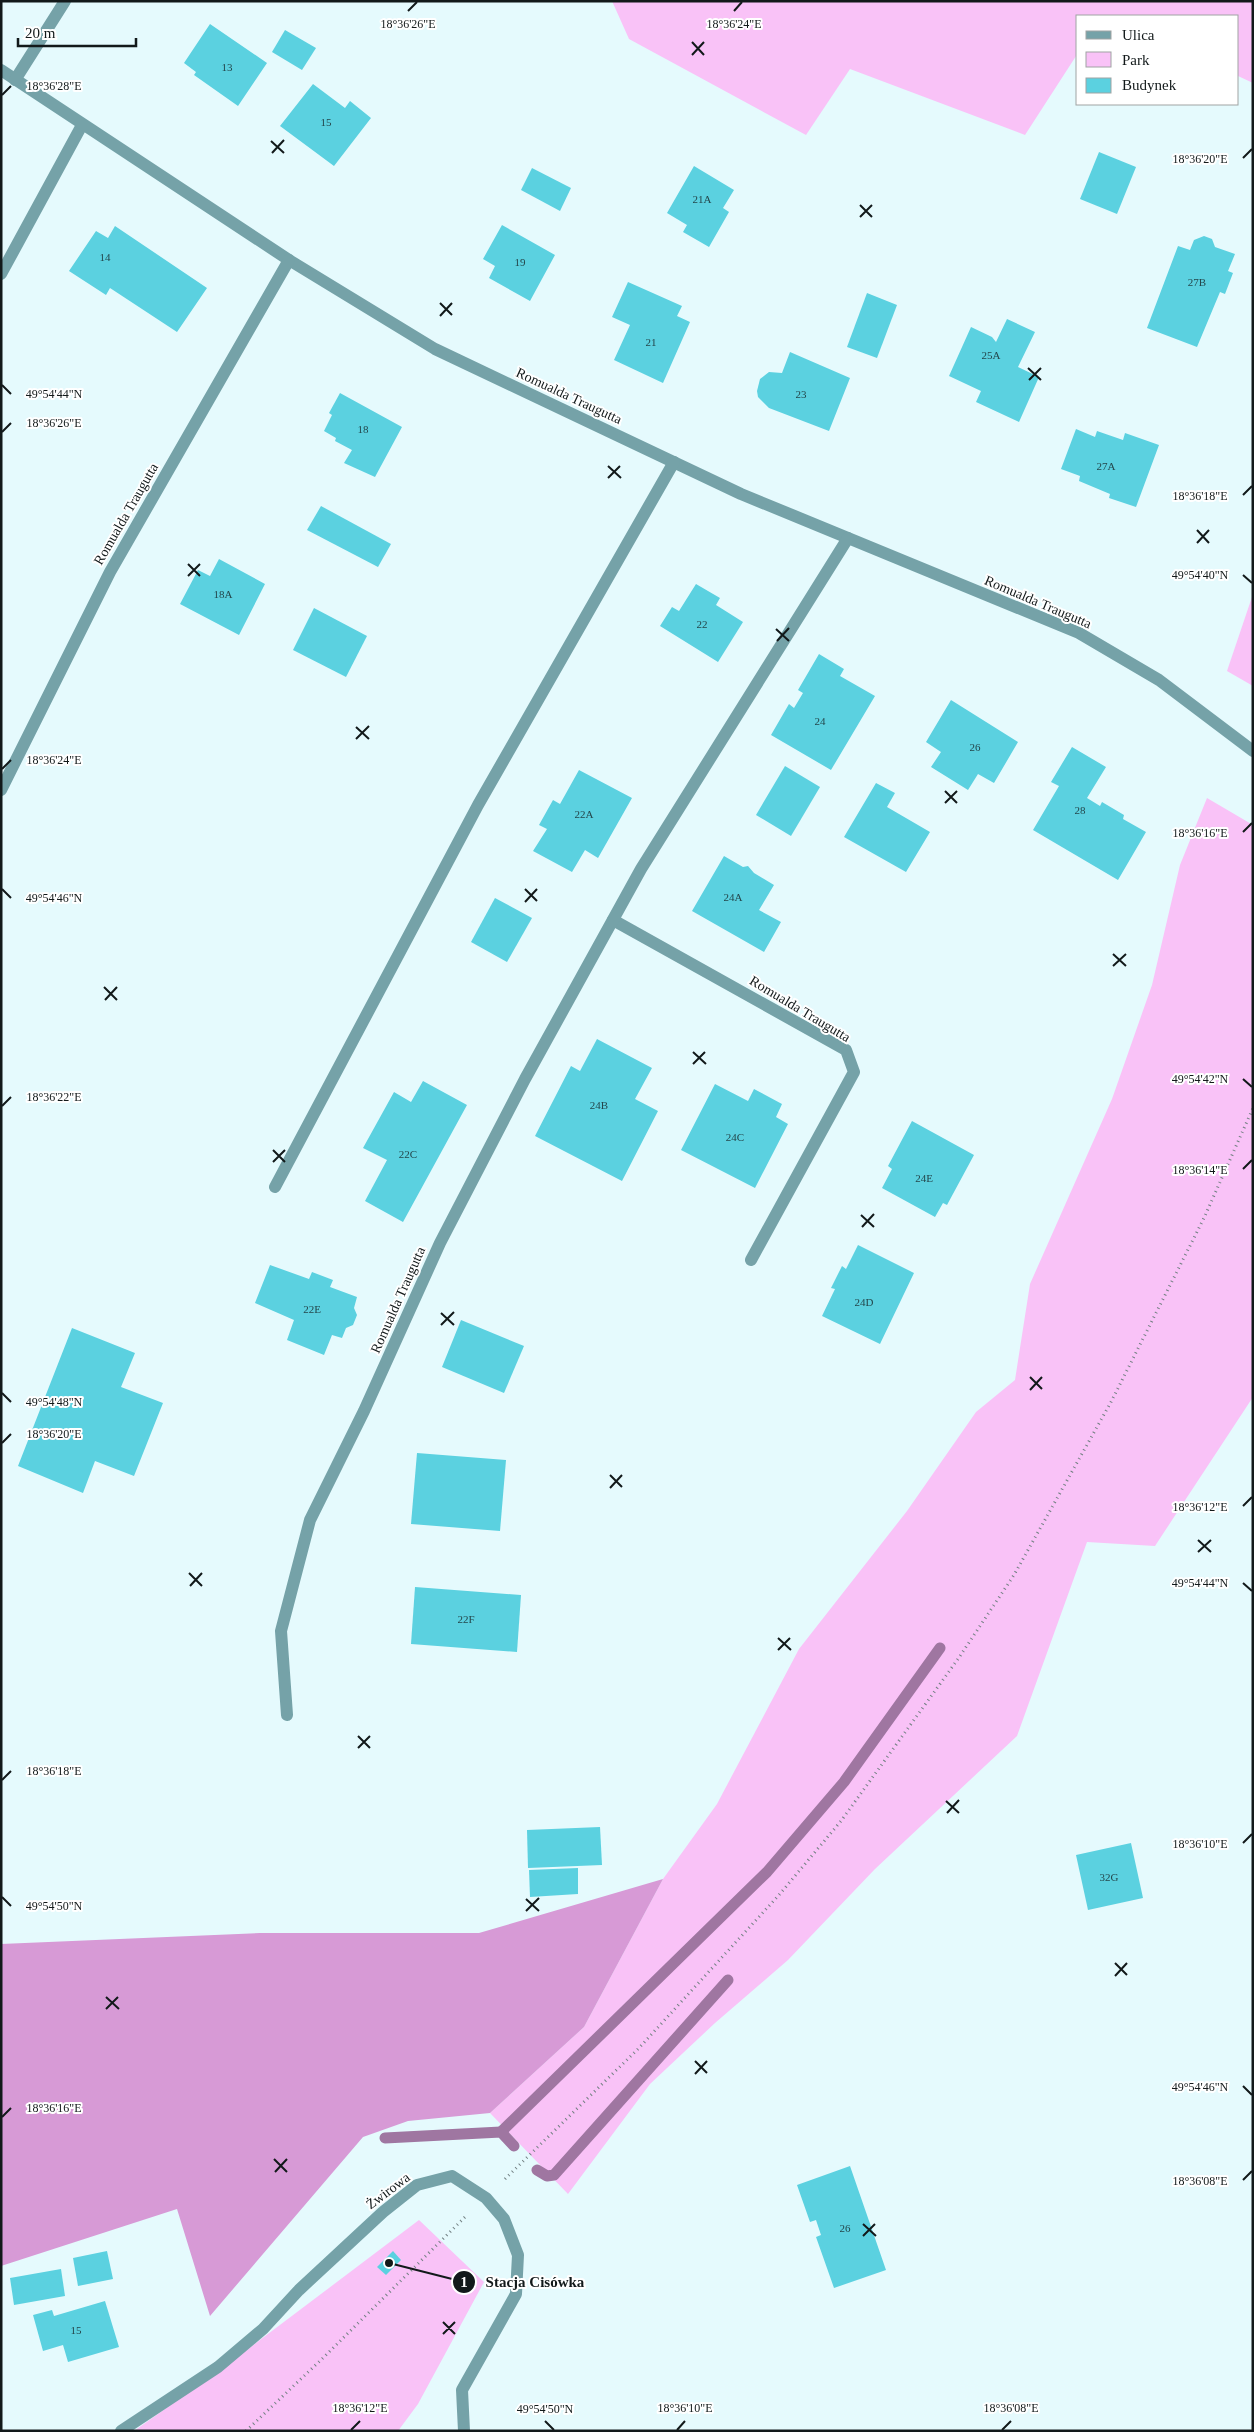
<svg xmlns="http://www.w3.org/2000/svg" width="1254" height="2432" font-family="Georgia,serif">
<rect width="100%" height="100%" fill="#e5fafd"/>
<g fill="#f9c2f7">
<path d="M612,1H1253V83L1238,76V16H1078V53L1025,135L850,69L806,135L629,39Z"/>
<path d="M1253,594V686L1227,671Z"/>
<path d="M1207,798L1253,825V1397L1155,1546L1087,1542L1017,1736L875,1869L788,1960L715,2023L650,2084L568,2194L490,2113L584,2027L663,1879L717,1804L799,1649L907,1511L976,1412L1015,1380L1030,1284L1112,1099L1152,985L1180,865Z"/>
<path d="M419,2220L484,2282L418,2404L398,2431H134L227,2365Z"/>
</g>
<path fill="#d79ad6" d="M663,1879L584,2027L490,2113L408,2121L363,2137L210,2316L177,2209L1,2266V1944L260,1933H479Z"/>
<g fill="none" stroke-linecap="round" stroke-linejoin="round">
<g stroke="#9f76a1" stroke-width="11">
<path d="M501,2132L767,1872L844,1782L940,1648"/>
<path d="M385,2138L501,2132L514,2146"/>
<path d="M537,2170L547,2176L554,2175L728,1980"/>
</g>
</g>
<g fill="#5bd1e0">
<path d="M210,24L267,63L238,106L194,75L196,72L184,63Z"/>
<path d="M285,30L316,48L302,70L272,52Z"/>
<path d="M313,84L345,108L350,101L371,118L334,166L280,126Z"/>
<path d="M1099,152L1136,167L1117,214L1080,199Z"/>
<path d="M694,166L734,190L723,208L729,212L709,247L683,232L687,225L667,213Z"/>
<path d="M532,168L571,188L560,211L521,190Z"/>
<path d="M502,225L555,255L530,301L489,278L495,266L483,259Z"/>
<path d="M115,226L207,288L177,332L110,288L106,295L69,271L96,231L108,238Z"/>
<path d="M1204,236L1212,239L1215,247L1235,254L1228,271L1233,273L1225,294L1220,292L1197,347L1147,328L1178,246L1190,250L1194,240Z"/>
<path d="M628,282L682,306L677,316L690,322L663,383L614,360L630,325L612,317Z"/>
<path d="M867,293L897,305L877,358L847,347Z"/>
<path d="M1007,319L1035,332L1018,367L1039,377L1019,422L976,402L981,391L949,376L971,327L992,337L996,342Z"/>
<path d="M790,352L850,378L829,431L769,408L758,397L757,391L760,379L769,372L782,373Z"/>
<path d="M340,393L402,427L375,477L344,463L352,450L335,441L336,438L324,431L332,415L329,413Z"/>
<path d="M1076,429L1095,437L1097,431L1123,440L1125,433L1159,445L1136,507L1109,498L1110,494L1079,481L1080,476L1061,469Z"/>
<path d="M321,506L391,544L378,567L307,530Z"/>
<path d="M219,559L265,584L239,635L180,604L198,570L210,576Z"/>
<path d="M696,584L720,598L716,605L743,622L718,662L660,626L672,607L679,611Z"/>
<path d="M314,608L367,636L346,677L293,650Z"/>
<path d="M819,654L844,669L840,676L875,696L831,770L771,735L789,704L794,708L803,693L798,690Z"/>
<path d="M951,700L1018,742L994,783L978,774L968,790L931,767L941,752L926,742Z"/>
<path d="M1072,747L1106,767L1087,798L1100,806L1102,802L1124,815L1123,819L1146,832L1118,880L1033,830L1059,786L1051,782Z"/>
<path d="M785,766L820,787L791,836L756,815Z"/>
<path d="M579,770L632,798L598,858L585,850L572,872L533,851L547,829L539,825L553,800L560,804Z"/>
<path d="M876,783L895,793L887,807L930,832L906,872L844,837Z"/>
<path d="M724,856L743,867L748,866L754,873L774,885L759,910L781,922L764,952L692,911Z"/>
<path d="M495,898L532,918L507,962L471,942Z"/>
<path d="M597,1039L652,1068L635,1099L658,1111L622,1181L535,1136L571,1066L580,1071Z"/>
<path d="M423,1081L467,1105L403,1222L365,1201L387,1160L363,1148L394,1092L411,1102Z"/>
<path d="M715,1084L748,1101L754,1089L782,1104L776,1117L788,1124L755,1188L681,1150Z"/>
<path d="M912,1121L974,1155L947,1205L943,1203L935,1217L882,1188L892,1169L888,1166Z"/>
<path d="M858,1245L914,1273L880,1344L822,1316L835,1289L831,1288L842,1266L846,1269Z"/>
<path d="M270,1265L309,1279L312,1272L333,1280L330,1287L357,1297L354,1308L357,1315L353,1325L346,1328L342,1338L332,1335L324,1355L287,1340L294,1320L255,1303Z"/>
<path d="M461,1320L524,1346L504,1393L442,1367Z"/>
<path d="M72,1328L135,1353L121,1387L163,1403L134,1476L95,1461L83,1493L18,1466Z"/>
<path d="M417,1453L506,1460L500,1531L411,1524Z"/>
<path d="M415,1587L521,1595L517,1652L411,1644Z"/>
<path d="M600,1827L602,1865L528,1868L527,1830Z"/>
<path d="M1131,1843L1143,1898L1088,1910L1076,1855Z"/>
<path d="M578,1868V1894L530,1897L529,1870Z"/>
<path d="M850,2166L886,2270L834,2288L816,2237L821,2235L816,2220L810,2222L797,2185Z"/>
<path d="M107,2251L113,2279L78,2286L73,2258Z"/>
<path d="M393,2251L401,2260L386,2275L377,2267Z"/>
<path d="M61,2269L65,2296L14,2305L10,2278Z"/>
<path d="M105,2301L119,2347L68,2362L63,2345L43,2351L33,2315L52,2310L54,2316Z"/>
</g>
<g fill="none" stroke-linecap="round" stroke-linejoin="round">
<g stroke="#738183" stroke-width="3" stroke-dasharray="1 4" stroke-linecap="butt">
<path d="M505,2179L639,2048L779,1895L841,1821L958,1659L1014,1575L1111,1402L1204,1218L1253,1108"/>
<path d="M246,2431L323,2358L466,2216"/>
</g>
<path stroke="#75a2a8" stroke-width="12" d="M1,274L82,125"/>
<g stroke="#75a2a8" stroke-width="12">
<path d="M1,70L289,260L435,349L741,494L1079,633L1159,680L1253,751"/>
<path d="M15,80L65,1"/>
<path d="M1,790L110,572L289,260"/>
<path d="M613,920L846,1050L854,1072L751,1260"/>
<path d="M275,1187L478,805L674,462"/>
<path d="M287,1715L281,1631L310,1520L364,1411L440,1243L525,1079L641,869L848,538"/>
<path d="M121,2431L218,2367L263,2329L299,2290L383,2212L417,2185L452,2176L486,2198L504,2219L518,2255L516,2294L462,2390L464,2431"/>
</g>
</g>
<path fill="none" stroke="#12191a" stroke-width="2" d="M408,11L417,2M734,11L742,2M692,42L704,55M692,55L704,42M2,95L11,86M271,141L284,153M272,153L284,140M1243,158L1252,149M860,205L872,217M860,217L872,205M440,303L452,315M440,316L452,303M1028,368L1041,380M1029,380L1041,368M2,385L11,394M2,432L11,423M608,466L621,478M608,478L620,466M1243,495L1252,486M1197,530L1209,543M1197,543L1209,530M188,564L200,576M1243,575L1252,583M188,576L200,564M776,629L789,641M777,641L789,628M356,727L369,739M356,739L369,726M2,769L11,760M945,791L957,803M945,803L957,791M1243,832L1252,823M2,889L11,898M525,889L537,901M525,902L537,889M1113,954L1126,966M1113,966L1126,954M104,987L117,1000M105,1000L117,987M693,1052L706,1064M693,1064L705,1052M1243,1079L1252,1087M2,1106L11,1097M273,1150L285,1162M273,1162L285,1150M1243,1169L1252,1160M861,1215L874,1227M862,1227L874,1214M441,1313L454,1325M441,1325L454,1312M1030,1377L1042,1389M1030,1390L1042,1377M2,1393L11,1402M2,1443L11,1434M610,1475L622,1487M610,1488L622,1475M1243,1506L1252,1497M1198,1540L1211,1552M1198,1552L1211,1540M189,1573L202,1586M1243,1583L1252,1591M190,1586L202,1573M778,1638L791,1650M778,1650L790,1638M358,1736L370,1748M358,1748L370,1736M2,1780L11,1771M946,1801L959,1813M947,1813L959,1800M1243,1843L1252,1834M2,1897L11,1906M526,1899L539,1911M526,1911L539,1898M1115,1963L1127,1975M1115,1976L1127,1963M106,1997L119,2009M106,2009L118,1997M695,2061L707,2073M695,2074L707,2061M1243,2086L1252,2095M2,2117L11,2108M274,2159L287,2172M275,2172L287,2159M1243,2180L1252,2171M863,2224L876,2236M863,2236L875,2224M443,2322L455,2334M443,2334L455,2322M545,2421L554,2430M351,2430L360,2421M677,2430L685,2421M1002,2430L1011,2421"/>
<g text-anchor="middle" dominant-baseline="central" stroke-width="4" stroke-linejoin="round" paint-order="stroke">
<g font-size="11" fill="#24474c">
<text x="227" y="67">13</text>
<text x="326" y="122">15</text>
<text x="702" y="199">21A</text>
<text x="105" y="257">14</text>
<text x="520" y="262">19</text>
<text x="1197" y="282">27B</text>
<text x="651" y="342">21</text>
<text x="991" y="355">25A</text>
<text x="801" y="394">23</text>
<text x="363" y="429">18</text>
<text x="1106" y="466">27A</text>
<text x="223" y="594">18A</text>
<text x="702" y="624">22</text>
<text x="820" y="721">24</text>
<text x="975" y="747">26</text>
<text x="1080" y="810">28</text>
<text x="584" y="814">22A</text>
<text x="733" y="897">24A</text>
<text x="599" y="1105">24B</text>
<text x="735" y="1137">24C</text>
<text x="408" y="1154">22C</text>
<text x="924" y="1178">24E</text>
<text x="864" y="1302">24D</text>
<text x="312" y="1309">22E</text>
<text x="466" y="1619">22F</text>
<text x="1109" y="1877">32G</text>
<text x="845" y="2228">26</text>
<text x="76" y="2330">15</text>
</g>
<g font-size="14" fill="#12191a" stroke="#fff">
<text transform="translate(569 396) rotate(25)">Romualda Traugutta</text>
<text transform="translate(126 514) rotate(-60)">Romualda Traugutta</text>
<text transform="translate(1038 602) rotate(23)">Romualda Traugutta</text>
<text transform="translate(800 1009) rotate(31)">Romualda Traugutta</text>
<text transform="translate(398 1300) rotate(-66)">Romualda Traugutta</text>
<text transform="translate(388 2191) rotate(-37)">Żwirowa</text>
</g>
</g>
<g font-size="12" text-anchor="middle" fill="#12191a" stroke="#fff" stroke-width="4" stroke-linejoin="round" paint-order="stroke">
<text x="408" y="28">18°36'26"E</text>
<text x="734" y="28">18°36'24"E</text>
<text x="54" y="90">18°36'28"E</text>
<text x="1200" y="163">18°36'20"E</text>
<text x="54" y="398">49°54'44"N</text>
<text x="54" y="427">18°36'26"E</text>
<text x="1200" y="500">18°36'18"E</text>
<text x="1200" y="579">49°54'40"N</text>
<text x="54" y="764">18°36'24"E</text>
<text x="1200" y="837">18°36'16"E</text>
<text x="54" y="902">49°54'46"N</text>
<text x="1200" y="1083">49°54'42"N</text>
<text x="54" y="1101">18°36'22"E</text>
<text x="1200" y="1174">18°36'14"E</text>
<text x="54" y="1406">49°54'48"N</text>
<text x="54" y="1438">18°36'20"E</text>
<text x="1200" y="1511">18°36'12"E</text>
<text x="1200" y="1587">49°54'44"N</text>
<text x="54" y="1775">18°36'18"E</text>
<text x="1200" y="1848">18°36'10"E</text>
<text x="54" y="1910">49°54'50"N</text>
<text x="1200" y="2091">49°54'46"N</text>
<text x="54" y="2112">18°36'16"E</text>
<text x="1200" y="2185">18°36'08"E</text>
<text x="360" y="2412">18°36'12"E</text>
<text x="685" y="2412">18°36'10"E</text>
<text x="1011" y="2412">18°36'08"E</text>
<text x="545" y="2413">49°54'50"N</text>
</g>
<path fill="none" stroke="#12191a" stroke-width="2" d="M389 2263L464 2282"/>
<g fill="#12191a" stroke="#fff" stroke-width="2">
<circle cx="389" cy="2263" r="5"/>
<circle cx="464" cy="2282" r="12"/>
</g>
<g font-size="15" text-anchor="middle" font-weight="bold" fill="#fff">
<text x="464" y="2287">1</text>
</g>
<g font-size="15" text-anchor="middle" font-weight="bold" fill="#12191a" stroke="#fff" stroke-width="4" stroke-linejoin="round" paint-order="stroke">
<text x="535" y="2287">Stacja Cisówka</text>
</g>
<rect width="1254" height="2432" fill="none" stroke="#12191a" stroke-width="5"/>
<rect x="1076" y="15" width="162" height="90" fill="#ffffff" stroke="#a0a3a3"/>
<rect x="1086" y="31" width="25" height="8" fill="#75a2a8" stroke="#a0a3a3"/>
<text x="1122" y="40" font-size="15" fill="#12191a">Ulica</text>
<rect x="1086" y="52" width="25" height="15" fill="#f9c2f7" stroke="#a0a3a3"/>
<text x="1122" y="65" font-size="15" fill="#12191a">Park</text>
<rect x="1086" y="78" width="25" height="15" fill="#5bd1e0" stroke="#a0a3a3"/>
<text x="1122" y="90" font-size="15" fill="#12191a">Budynek</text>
<path d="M18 38v8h118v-8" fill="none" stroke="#12191a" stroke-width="2.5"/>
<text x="25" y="38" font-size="15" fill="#12191a" stroke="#ffffff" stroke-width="4" paint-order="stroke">20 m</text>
</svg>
